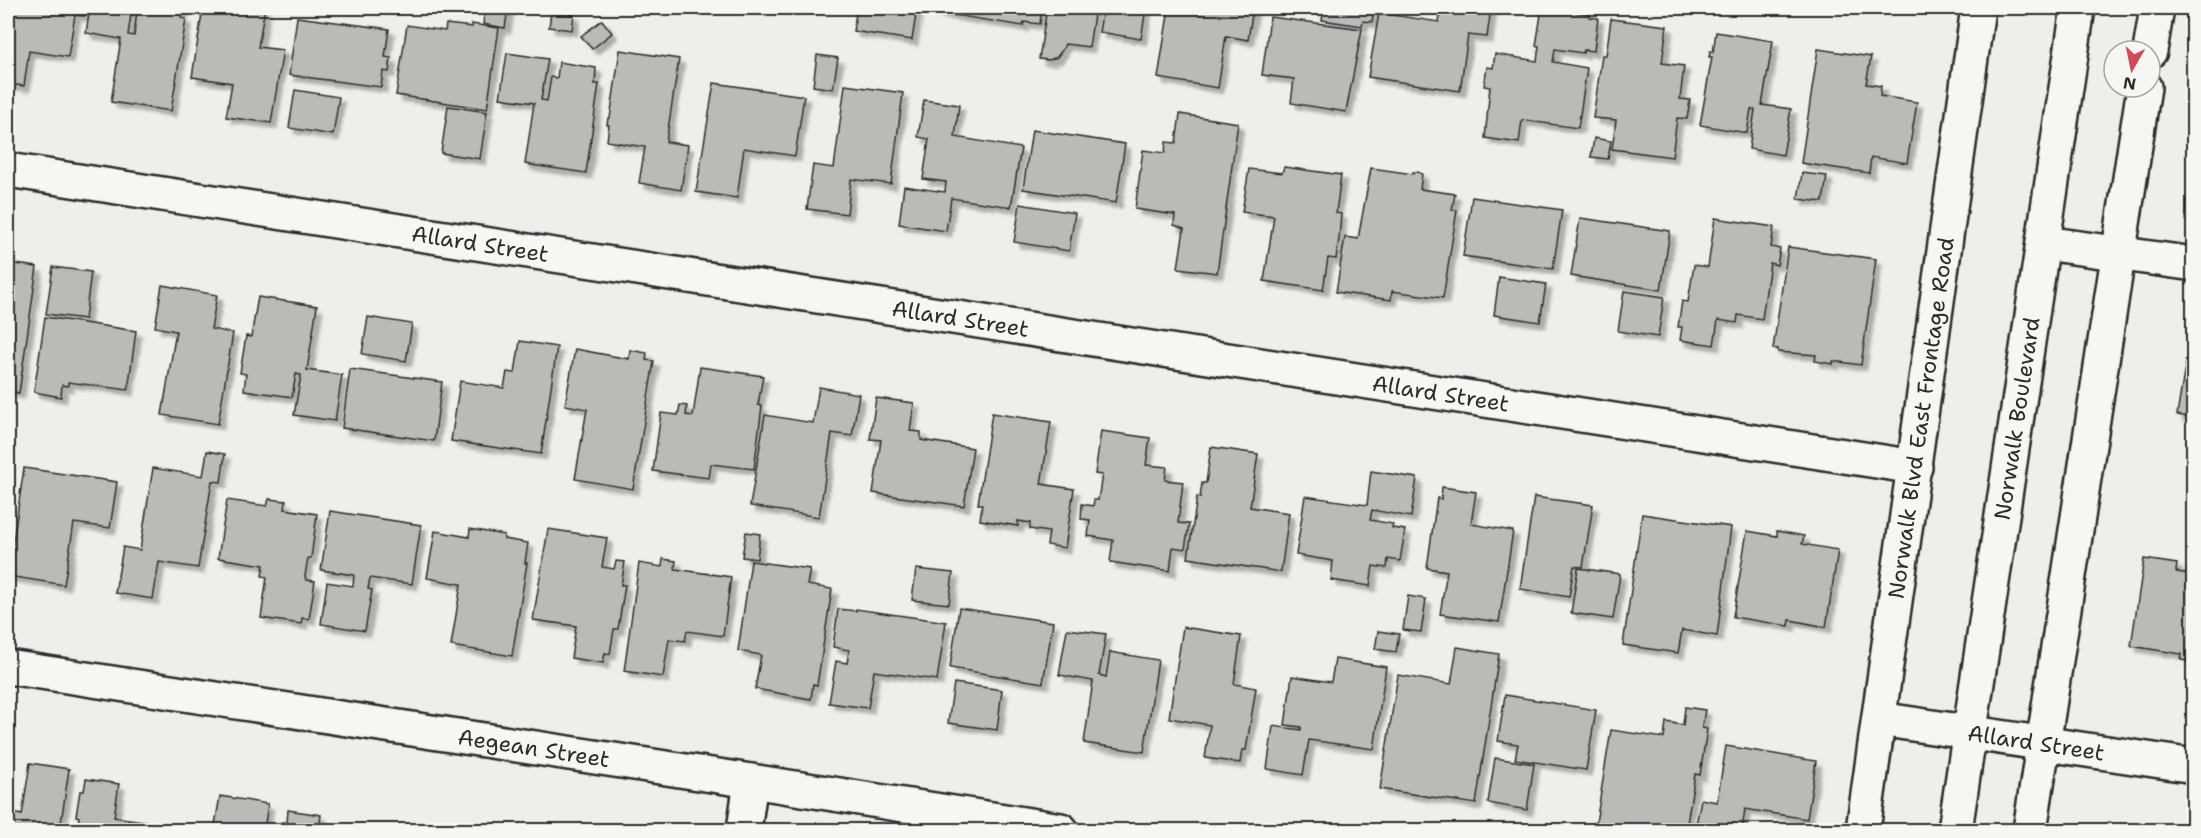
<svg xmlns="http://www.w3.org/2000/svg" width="2201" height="838" font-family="'Shantell Sans',sans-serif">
<defs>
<filter id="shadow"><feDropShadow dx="5.5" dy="5.5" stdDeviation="1.5" flood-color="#0004"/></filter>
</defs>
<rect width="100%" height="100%" fill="#eeeeea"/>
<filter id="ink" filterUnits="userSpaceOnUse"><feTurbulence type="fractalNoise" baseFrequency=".0167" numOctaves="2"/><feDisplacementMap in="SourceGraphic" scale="12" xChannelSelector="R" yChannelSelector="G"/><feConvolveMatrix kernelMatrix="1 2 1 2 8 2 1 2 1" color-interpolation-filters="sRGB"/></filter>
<g filter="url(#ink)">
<g fill="#babab7" stroke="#2b2b2b" stroke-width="1.5" filter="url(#shadow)">
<path d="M8,8H85L84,16L75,15L68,57L29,51L24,86L8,84Z"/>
<path d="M90,8H132L128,35L134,36L137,11L142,12L143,8H183L181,18L186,19L171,111L111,102L121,39L86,33Z"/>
<path d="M203,8H265L258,47L283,50L271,123L226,117L232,83L192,77Z"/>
<path d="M485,8H508L505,28L483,24Z"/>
<path d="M857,8H917L912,40L853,31Z"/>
<path d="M936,8H1042L1040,24L1024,22L1023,26L935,12Z"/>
<path d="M1047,8H1095L1089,47L1065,44L1063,49L1057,57L1049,60L1039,59Z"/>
<path d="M1095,8H1146L1141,39L1099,32L1103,9Z"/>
<path d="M1169,8H1253L1248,40L1226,36L1218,88L1158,78Z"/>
<path d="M1324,8H1374L1372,22L1363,21L1362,26L1322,20Z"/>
<path d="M1441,8H1491L1487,37L1468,35L1460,91L1368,77L1379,13L1439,22Z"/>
<path d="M1542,8L1589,14V17L1598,18L1594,51L1584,50L1583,53L1555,49L1553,62L1587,68L1578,128L1522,120L1519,143L1485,138L1490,87L1484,86L1487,67L1493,68L1495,54L1537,61L1539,46H1536Z"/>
<path d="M551,12L574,15L572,30L549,27Z"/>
<path d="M297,17L389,29L385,57L391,58L389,72L383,71L381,87L289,75Z"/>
<path d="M1270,17L1362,29L1346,112L1291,103L1294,79L1262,75Z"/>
<path d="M1611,19L1667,26L1662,63L1684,66L1680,99L1690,100L1687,119L1677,118L1672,157L1612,149L1616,120L1593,118L1602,55H1606Z"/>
<path d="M602,20L612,33L592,49L581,36Z"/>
<path d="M446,24L472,27V24L499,28L487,109L396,95L407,25L445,31Z"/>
<path d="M1716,32L1773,41L1762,105L1791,109L1783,155L1749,149L1755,110L1751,109L1747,133L1700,125L1712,57H1709L1710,51L1713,52Z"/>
<path d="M1818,49L1871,57L1866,84L1881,86L1880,96L1917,102L1907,163L1871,157L1869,173L1801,163Z"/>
<path d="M620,50L679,59L666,142L688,145L681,190L639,183L645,147L607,141L609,125H607L608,118H610Z"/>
<path d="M507,53L548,59L541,100L547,101L551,77L557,78L559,62L596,68L595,84H599L586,173L525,164L534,103L500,98Z"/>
<path d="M817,55L838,58L833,89L813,86Z"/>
<path d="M714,83L804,96L795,156L744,148L737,198L696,192Z"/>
<path d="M845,85L903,93L891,184L851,179L847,214L807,209L813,165L834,168Z"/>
<path d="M295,90L339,97L333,135L289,128Z"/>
<path d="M924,100L959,105L955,137L1021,148L1011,207L951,198L946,231L899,224L904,186L945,192L946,182L923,179L929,139L918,137Z"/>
<path d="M448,106L487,112L480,159L441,153Z"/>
<path d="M1180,114L1238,123L1217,273L1178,268L1184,229L1174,225L1175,215L1135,209L1143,150L1165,153L1166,142L1176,143Z"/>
<path d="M1032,130L1125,144L1116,203L1023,189Z"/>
<path d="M1594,138L1611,141L1608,159L1591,157Z"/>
<path d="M1284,167L1341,175L1336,213L1341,214L1339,239L1336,259L1328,258L1323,290L1264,281L1274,216L1242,212L1249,169L1282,173Z"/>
<path d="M1371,168L1413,174V172H1418L1422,174L1420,189L1455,194L1452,210H1457L1443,298L1392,291L1391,300L1336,292L1345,237L1358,239Z"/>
<path d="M1802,173L1827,176L1823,202L1798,199Z"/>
<path d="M1472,197L1562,210L1553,269L1463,256Z"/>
<path d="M1020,204L1075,213L1069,251L1014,242Z"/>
<path d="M1580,218L1670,231L1661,290L1571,276Z"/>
<path d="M1715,218L1774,227L1771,247L1780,249L1777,265L1770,263L1762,319L1738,315L1737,323L1718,320L1714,345L1680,340L1682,327H1678L1682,301L1688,302L1694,265L1708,267Z"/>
<path d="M1788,247L1876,259L1861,365L1833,361V364L1815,361L1816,355L1778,352V349H1773Z"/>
<path d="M8,263L37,267L19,393L8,391Z"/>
<path d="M53,267L91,272L85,319L46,314Z"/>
<path d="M1499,277L1546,284L1540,322L1494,315Z"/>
<path d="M162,285L217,295L211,329L233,333L218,424L162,415L176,331L155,327Z"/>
<path d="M1624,291L1664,297L1658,337L1618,331Z"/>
<path d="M258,297L317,306L307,370L342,375L335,421L294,415L301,375L296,374L292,397L244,390L246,374L240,373L246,336L251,337Z"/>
<path d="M45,317L136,331L128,390L68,382V386L62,385L61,397L34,392Z"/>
<path d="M368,317L412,324L406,361L362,354Z"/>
<path d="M520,341L557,347L541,454L451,441L460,381L504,388L507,372L515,373Z"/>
<path d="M575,349L629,359L630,350L647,353L646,360L654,361L633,489L575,479L587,409L565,405Z"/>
<path d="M2188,349L2194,350V418L2177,415Z"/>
<path d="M700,367L763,376L758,405L762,406L754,469L711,464L709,478L653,471L661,413L678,415L680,405L687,406L686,415L693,416Z"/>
<path d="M350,369L442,382L434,441L342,428Z"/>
<path d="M819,387L859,394L852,436L832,433L819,517L750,506L765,415L813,423Z"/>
<path d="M876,398L914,403L910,431L921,432V440L973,448L964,506L873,493L881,440L870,439Z"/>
<path d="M992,413L1051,422L1041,484L1074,489L1065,548L1047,545L1049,532L1030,529V523L1018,521V526L980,520L982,504H978Z"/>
<path d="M1101,431L1150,438L1146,465L1167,467L1165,480L1183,482L1178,523L1189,524L1185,549L1173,547L1170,571L1110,562L1113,540L1088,536L1090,520L1081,519L1082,504L1093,506L1094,500H1098L1102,475L1095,474Z"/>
<path d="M1211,447L1258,454L1250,507L1289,513L1281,572L1188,558L1197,497L1200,498L1202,483H1206Z"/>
<path d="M207,451L225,454L221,482L212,481L198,568L159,562L153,599L115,593L123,547L140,550L153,468L203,476Z"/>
<path d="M24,468L117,482L110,528L74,523L64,585L8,576Z"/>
<path d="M1371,471L1417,478L1411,517L1372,510L1370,520L1393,524L1392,528L1405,530L1400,561L1388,559L1387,568L1373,566L1370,586L1331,580L1333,561L1296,555L1305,496L1367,505Z"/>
<path d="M1442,487L1476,492L1471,524L1513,531L1499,622L1440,614L1447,571L1427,568L1437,498L1441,499Z"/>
<path d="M1534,497L1593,505L1583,567L1574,566L1569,597L1520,589Z"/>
<path d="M269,499L286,501L285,509L317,514L311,558H308L305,576L306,580L315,581L309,619L302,618L301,624L261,618L267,577L262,576L264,565L218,558L227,500L267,506Z"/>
<path d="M330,511L421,525L412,584L370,578L368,589L372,590L365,631L321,624L327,582L353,586L354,575L321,570Z"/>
<path d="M1642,514L1731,527L1717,636L1682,630L1678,653L1623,645Z"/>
<path d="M470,529L504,535V539L528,543L525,563H527L512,656L451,646L461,584L427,578L435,531L469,537Z"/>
<path d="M548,529L607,538L602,567L614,569L616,561L625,562L621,585H625L618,629H614L610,654L605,653L603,663L571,658L576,626L533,620Z"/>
<path d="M1747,531L1777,536V531L1804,536L1802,544L1838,550L1826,627L1790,620L1789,626L1733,617Z"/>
<path d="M746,532L760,534L757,559L742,557Z"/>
<path d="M663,559L676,561L675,569L731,577L723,636L687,631L685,641L669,639L663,677L624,671L639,563L662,567Z"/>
<path d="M2144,559L2177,564L2176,572L2194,575V662L2181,660L2182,654L2131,646Z"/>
<path d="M751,561L810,569L807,585L832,589L817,685L813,684L811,699L755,689L761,655L738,651Z"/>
<path d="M1578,568L1620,574L1613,619L1571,613Z"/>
<path d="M916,569L953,573L949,604L912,600Z"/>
<path d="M1408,596L1426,599L1421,632L1403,630Z"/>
<path d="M959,608L1053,622L1043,683L950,668Z"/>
<path d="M838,609L856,611V609L946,622L937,680L874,671L868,708L829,703L836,661L847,663L849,650L833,647Z"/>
<path d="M1183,627L1241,636L1234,684L1256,688L1246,750H1242L1240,763L1205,758L1210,725L1169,718Z"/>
<path d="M1067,629L1106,634L1099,675L1106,677L1110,652L1158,660L1144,752L1084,743L1093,681L1059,675Z"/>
<path d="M1378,631L1399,634L1396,652L1375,649Z"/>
<path d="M1457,647L1499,654L1476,804L1380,789L1398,675L1451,684Z"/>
<path d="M1335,659L1386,667L1374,749L1309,740L1303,775L1267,769L1273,726L1301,730V727L1285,725L1292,676L1331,682Z"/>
<path d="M954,683L1002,690L997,730L948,723Z"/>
<path d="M1505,695L1596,710L1586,770L1515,759L1518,744L1498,741Z"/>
<path d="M1685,707L1705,710L1702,728L1707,729L1700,775L1695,774L1686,830L1657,827V830H1642L1596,823L1611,730L1664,738L1666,722L1683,725Z"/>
<path d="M1726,746L1816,761L1807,819L1745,809L1742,830H1695L1701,799L1717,802Z"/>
<path d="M1495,758L1534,764L1527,810L1488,803Z"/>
<path d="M30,763L69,769L60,830H8V812L22,815Z"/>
<path d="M86,779L119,784L114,817L157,823L156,830H77L79,817L76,816L80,791H84Z"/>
<path d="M220,796L268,804L264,830H214Z"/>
<path d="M288,810L321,815L319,830H280L282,822L287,823Z"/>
<path d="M168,824L206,830H167Z"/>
</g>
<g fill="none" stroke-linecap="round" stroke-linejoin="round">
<defs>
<g id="street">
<path id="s1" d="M8,170L1915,467"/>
<path d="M2044,243L2194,264"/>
<path id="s2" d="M8,667L751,781L1061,830"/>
<path id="s3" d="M1879,719L2194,766"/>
<path d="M744,830L751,781"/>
<path id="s4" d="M1863,830L1978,8"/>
</g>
<g id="secondary">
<path d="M2150,51L2157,8"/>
<path id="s5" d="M1955,830L2078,8"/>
<path d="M2030,830L2144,87"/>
</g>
</defs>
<use href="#street" stroke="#2b2b2b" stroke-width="38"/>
<use href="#secondary" stroke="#2b2b2b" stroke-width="38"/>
<use href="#street" stroke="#f6f6f2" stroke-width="33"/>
<use href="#secondary" stroke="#f6f6f2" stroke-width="33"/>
</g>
</g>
<g text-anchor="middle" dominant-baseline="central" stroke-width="5" stroke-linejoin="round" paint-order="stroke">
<g font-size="22" fill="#2b2b2b" stroke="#f6f6f2">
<text stroke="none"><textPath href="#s1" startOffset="478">Allard Street</textPath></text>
<text stroke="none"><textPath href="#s1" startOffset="964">Allard Street</textPath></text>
<text stroke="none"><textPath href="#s1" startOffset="1450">Allard Street</textPath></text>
<text stroke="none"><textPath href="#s4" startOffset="416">Norwalk Blvd East Frontage Road</textPath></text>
<text stroke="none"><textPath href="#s5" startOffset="416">Norwalk Boulevard</textPath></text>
<text stroke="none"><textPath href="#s3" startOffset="159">Allard Street</textPath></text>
<text stroke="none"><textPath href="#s2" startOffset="532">Aegean Street</textPath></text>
</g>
</g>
<rect width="2201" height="838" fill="none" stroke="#f6f6f2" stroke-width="30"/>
<rect x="15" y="15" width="2171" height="808" fill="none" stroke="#2b2b2b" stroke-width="2" filter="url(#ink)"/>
<g transform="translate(2132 69) rotate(189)"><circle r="28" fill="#f6f6f2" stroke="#a5a5a2" stroke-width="1.5"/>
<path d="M0-4.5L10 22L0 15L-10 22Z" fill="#d1495b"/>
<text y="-9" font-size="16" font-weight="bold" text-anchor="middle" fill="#2b2b2b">N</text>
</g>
</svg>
